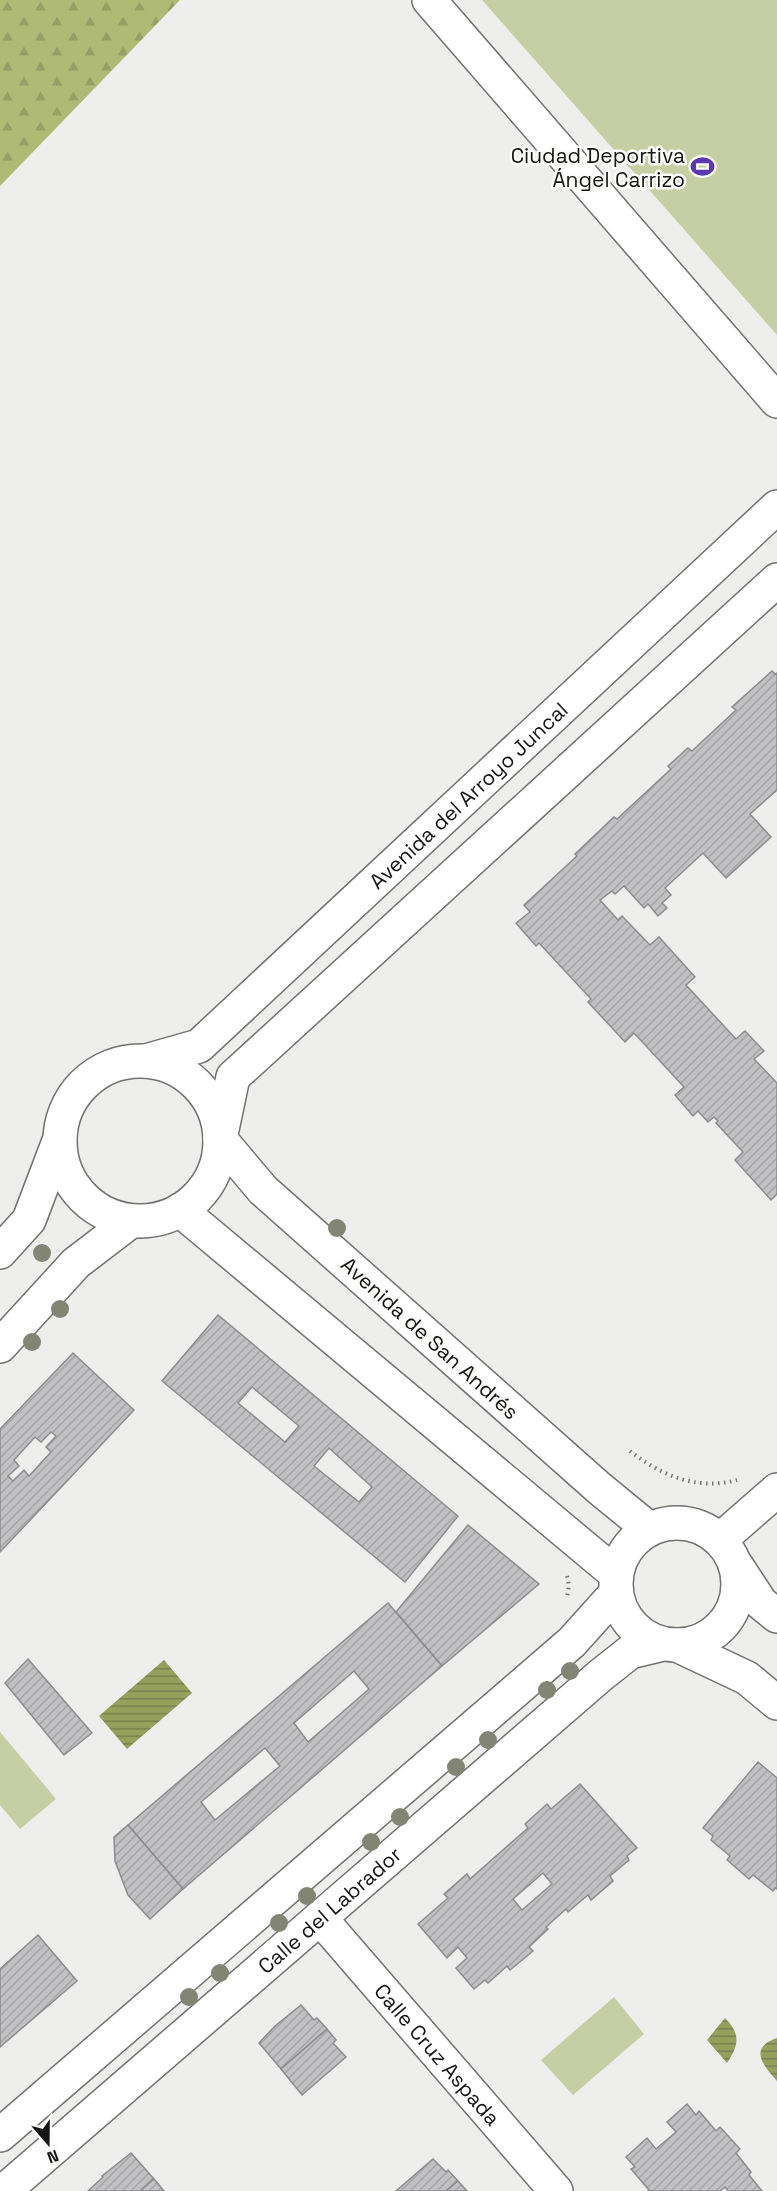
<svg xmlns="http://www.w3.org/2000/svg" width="777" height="2191" font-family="'Space Grotesk',sans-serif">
<defs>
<pattern id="forest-firs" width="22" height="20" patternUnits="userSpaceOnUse" patternTransform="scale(1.5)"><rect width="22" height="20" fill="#afba75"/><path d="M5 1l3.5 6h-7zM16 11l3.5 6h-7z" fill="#969f64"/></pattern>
<pattern id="water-rules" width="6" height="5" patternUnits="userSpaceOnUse" patternTransform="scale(1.5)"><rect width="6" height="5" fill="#95a05c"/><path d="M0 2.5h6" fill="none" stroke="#78814b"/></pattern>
<pattern id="building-hatch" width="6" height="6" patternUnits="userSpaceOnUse" patternTransform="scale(1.5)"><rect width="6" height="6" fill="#c1c1c4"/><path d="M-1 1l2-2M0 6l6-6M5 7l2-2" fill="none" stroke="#a5a5a8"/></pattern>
</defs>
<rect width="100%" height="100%" fill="#eeefec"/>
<path fill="url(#forest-firs)" d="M0,0H180L0,186Z"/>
<g fill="#c6cea3">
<path d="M482,0H777V335Z"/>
<path d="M0,1732L56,1799L20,1829L0,1805Z"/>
<path d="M614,1997L644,2034L573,2095L541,2060Z"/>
</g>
<g fill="url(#water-rules)">
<path d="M164,1660L192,1693L127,1749L99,1716Z"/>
<path d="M725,2018C741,2034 739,2045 727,2063L707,2040Z"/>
<path d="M777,2038V2081C763,2065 748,2048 777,2038Z"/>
</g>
<g fill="url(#building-hatch)" stroke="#8c8c8f" stroke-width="1.5" fill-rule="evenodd">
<path d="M772,671L775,674L777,673V790L750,814L771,837L726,878L703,853L665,888L671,895L662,903L667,908L658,916L648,904L644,908L624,886L615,894L612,891L600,900L618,920L622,916L650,945L659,937L695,977L686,985L736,1039L745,1031L764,1051L754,1059L777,1083V1194L771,1200L735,1160L743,1152L716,1123L718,1121L714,1117L708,1122L698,1111L693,1116L675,1095L684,1087L634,1033L625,1042L588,1002L591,999L539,943L536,946L516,923L530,912L524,905L577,856L575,854L614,817L617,819L671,769L668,766L688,748L692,751L736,710L732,707Z"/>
<path d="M218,1315L458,1516L405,1582L162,1381ZM252,1387L299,1426L285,1442L238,1403ZM329,1448L372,1487L359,1502L314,1466Z"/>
<path d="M73,1353L134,1410L0,1552V1429ZM51,1432L56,1436L46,1447L51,1452L29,1476L24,1470L13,1481L8,1476L19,1466L14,1460L35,1437L41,1442Z"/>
<path d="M468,1525L539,1584L442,1666L396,1612Z"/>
<path d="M388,1603L442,1666L183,1889L128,1825ZM354,1671L369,1689L308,1742L294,1723ZM265,1748L280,1766L215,1820L201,1802Z"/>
<path d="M28,1659L92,1733L64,1755L5,1683Z"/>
<path d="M758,1762L777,1778V1889L775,1888L773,1891L753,1875L749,1879L727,1860L730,1856L711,1840L713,1836L703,1828Z"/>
<path d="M580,1784L637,1848L627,1856L629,1860L610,1876L613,1881L591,1900L588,1895L568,1912L566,1909L546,1927L548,1929L529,1947L533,1951L510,1970L507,1966L488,1983L485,1980L474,1989L456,1968L467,1958L458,1947L447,1958L418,1924L448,1898L444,1894L467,1874L470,1879L528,1828L525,1824L547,1804L551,1809ZM543,1873L552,1884L522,1910L513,1899Z"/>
<path d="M128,1825L183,1889L150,1919L128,1895L115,1861L114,1837Z"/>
<path d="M38,1935L77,1981L0,2047V1969Z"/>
<path d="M301,2005L314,2020L317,2018L327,2029L281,2069L259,2043L275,2026Z"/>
<path d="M327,2029L336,2040L333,2043L346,2057L302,2095L281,2069Z"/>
<path d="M687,2104L696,2115L699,2111L716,2131L720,2127L740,2149L736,2153L751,2172L749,2175L762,2191H728L725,2187L720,2191H648L649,2190L631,2169L635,2167L626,2157L647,2138L656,2149L676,2132L667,2122Z"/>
<path d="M131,2153L154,2179L140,2191H88L103,2177L102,2176Z"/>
<path d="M433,2159L446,2172L448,2170L458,2181L446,2191H396Z"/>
<path d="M154,2179L164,2191H140Z"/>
<path d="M458,2181L467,2191H446Z"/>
</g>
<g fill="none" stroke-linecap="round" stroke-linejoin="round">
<defs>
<g id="street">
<path d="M429,0L777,401"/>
<path id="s1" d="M146,1061L199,1046L777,507"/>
<circle cx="140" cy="1141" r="80"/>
<path d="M180,1210L616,1574"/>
<path d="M0,1252L29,1220L59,1141"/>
<path d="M0,1346L76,1263L131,1221"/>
<circle cx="677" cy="1584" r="61"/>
<path d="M649,1529L599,1488L263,1190L220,1139L233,1077L777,580"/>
<path d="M721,1539L777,1490"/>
<path d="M736,1565L761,1603L777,1616"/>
<path d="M677,1645L747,1678L777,1703"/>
<path id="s2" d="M320,1918L556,2191"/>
<path d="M0,2135L572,1642L616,1593"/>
<path id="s3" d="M4,2191L601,1675L630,1652L663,1644"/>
</g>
</defs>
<use href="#street" stroke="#71726f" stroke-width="36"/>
<g stroke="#767775" stroke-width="4" stroke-dasharray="1.5 4.5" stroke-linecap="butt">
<path d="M630,1451C661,1475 696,1491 737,1480"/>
<path d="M567,1576L569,1585L567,1598"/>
</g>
<use href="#street" stroke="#fff" stroke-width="33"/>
</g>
<g fill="#828573">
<circle cx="337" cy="1228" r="9"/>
<circle cx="42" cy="1253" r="9"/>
<circle cx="60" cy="1309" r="9"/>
<circle cx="32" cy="1342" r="9"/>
<circle cx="570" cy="1671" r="9"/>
<circle cx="547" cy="1690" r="9"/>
<circle cx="488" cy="1740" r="9"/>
<circle cx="456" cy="1767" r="9"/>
<circle cx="400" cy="1817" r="9"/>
<circle cx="371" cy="1842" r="9"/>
<circle cx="307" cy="1896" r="9"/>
<circle cx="279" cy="1923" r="9"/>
<circle cx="220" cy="1973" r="9"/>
<circle cx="189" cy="1997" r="9"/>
</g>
<defs>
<symbol id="stadium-bare" viewBox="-9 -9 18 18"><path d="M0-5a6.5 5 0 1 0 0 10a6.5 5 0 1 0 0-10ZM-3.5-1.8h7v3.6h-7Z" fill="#5938b0" stroke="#fbfcf9" stroke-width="2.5" paint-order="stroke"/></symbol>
</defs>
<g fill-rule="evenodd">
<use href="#stadium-bare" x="686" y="150" width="33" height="33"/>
</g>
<g text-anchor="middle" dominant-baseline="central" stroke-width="5" stroke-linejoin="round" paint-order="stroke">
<g font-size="21" fill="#131413" stroke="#fbfcf9" text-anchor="end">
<text x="685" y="155">Ciudad Deportiva<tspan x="685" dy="24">Ángel Carrizo</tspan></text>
</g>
<g font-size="21" fill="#131413" stroke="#fbfcf9">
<text stroke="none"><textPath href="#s1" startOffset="423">Avenida del Arroyo Juncal</textPath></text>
<text transform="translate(430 1338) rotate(42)">Avenida de San Andrés</text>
<text stroke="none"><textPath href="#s3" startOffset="430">Calle del Labrador</textPath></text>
<text stroke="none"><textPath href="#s2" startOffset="180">Calle Cruz Aspada</textPath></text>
</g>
</g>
<g transform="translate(48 2143) rotate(160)" stroke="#fbfcf9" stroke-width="4.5" paint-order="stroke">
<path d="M0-4.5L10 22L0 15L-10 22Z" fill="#131413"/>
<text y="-9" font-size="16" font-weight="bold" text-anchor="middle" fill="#131413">N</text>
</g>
</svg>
